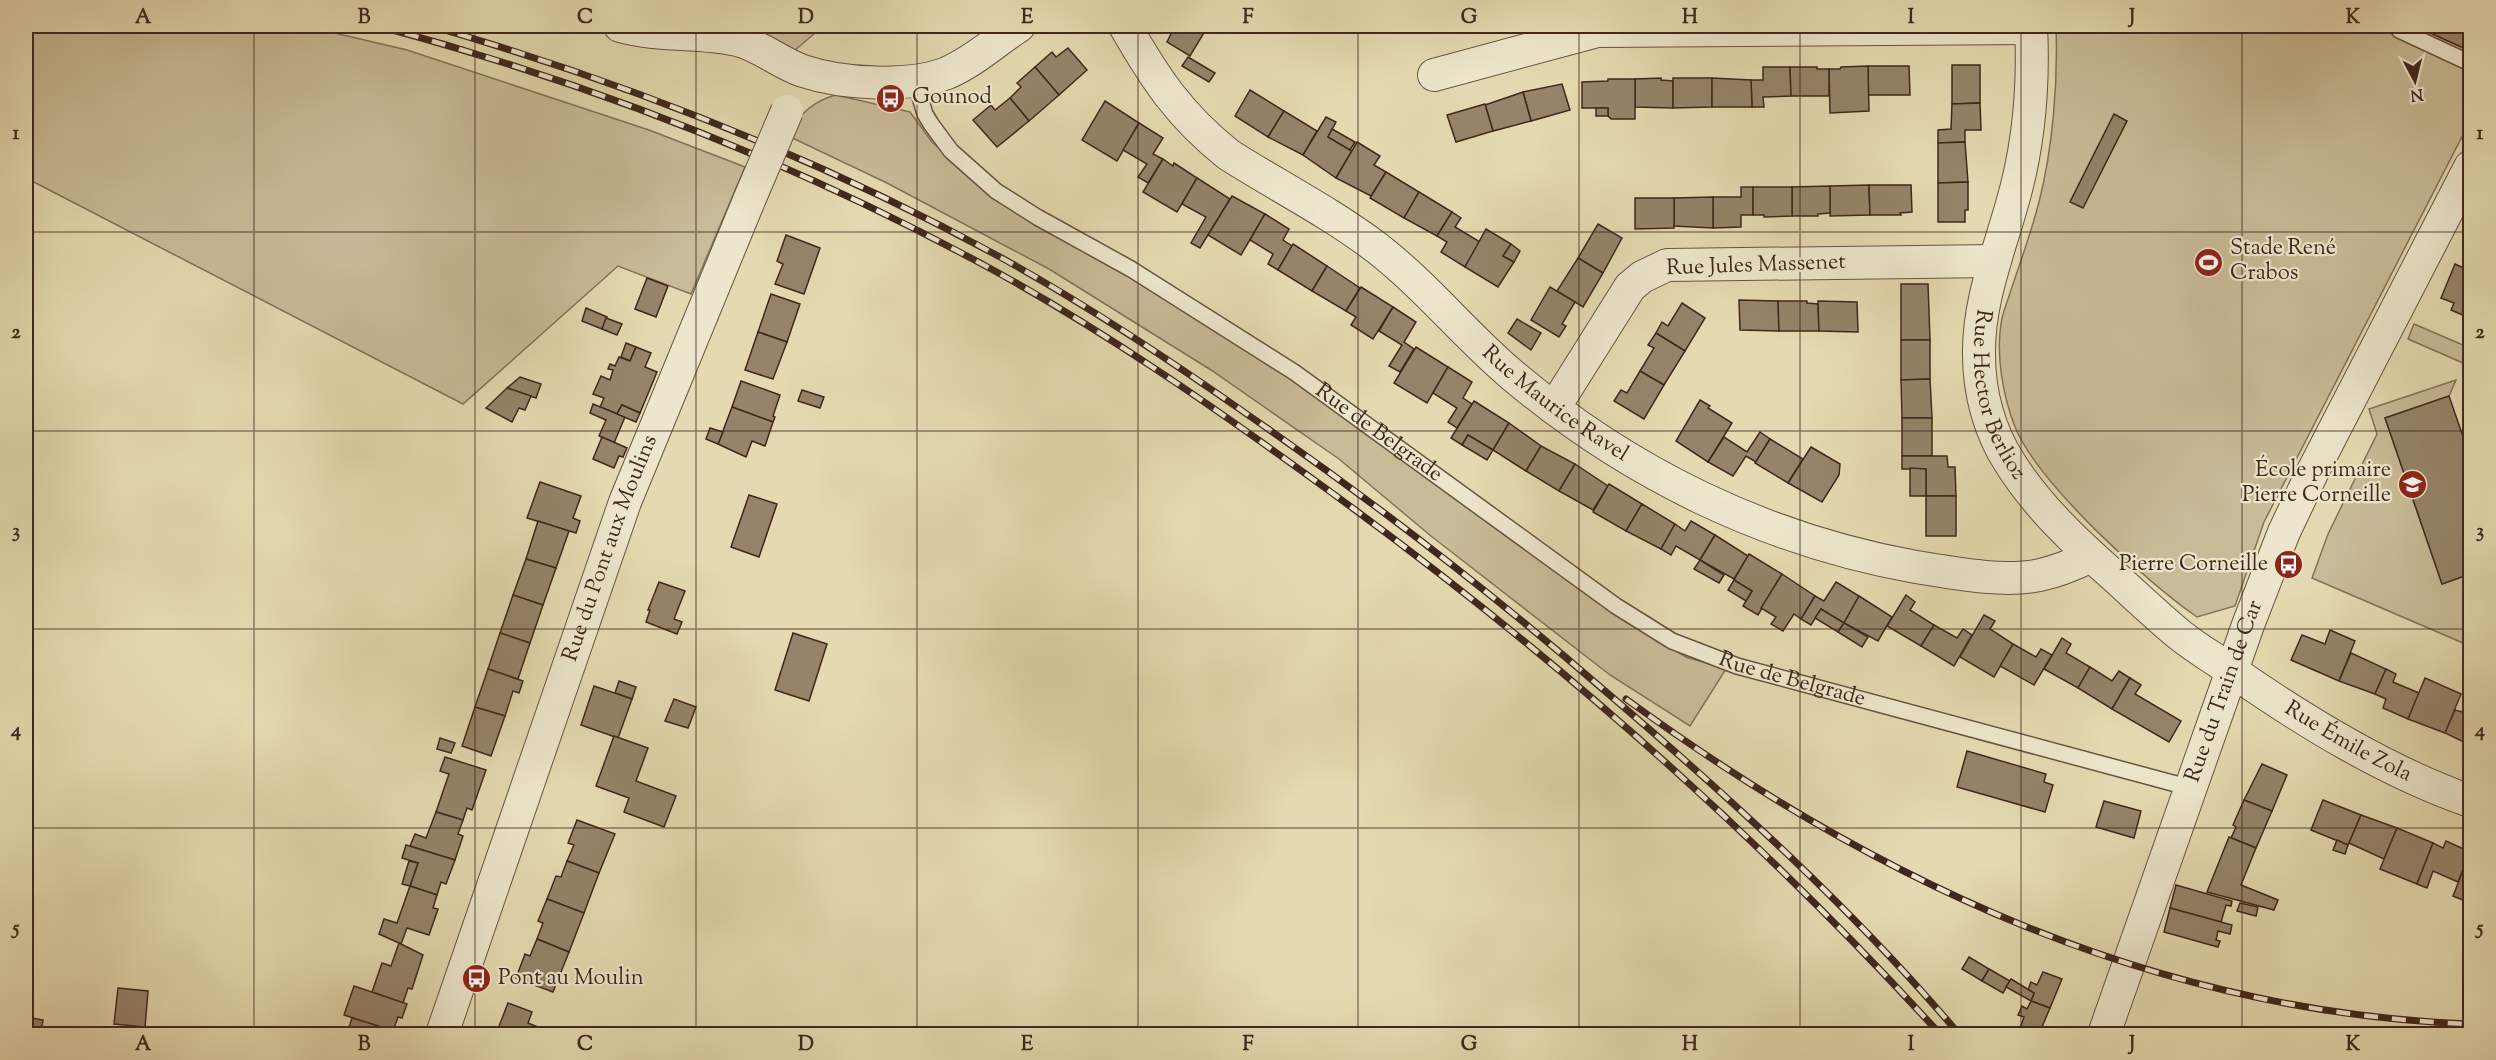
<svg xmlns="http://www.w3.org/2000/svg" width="2496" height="1060" font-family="'Sorts Mill Goudy',serif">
<rect width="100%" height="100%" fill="#e4d9b0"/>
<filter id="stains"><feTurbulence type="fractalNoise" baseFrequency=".00333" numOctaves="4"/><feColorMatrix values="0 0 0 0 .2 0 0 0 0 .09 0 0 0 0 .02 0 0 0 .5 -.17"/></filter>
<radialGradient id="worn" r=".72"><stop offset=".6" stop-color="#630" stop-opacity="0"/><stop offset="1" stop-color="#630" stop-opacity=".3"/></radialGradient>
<g fill="#c8bb97" stroke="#84715a" stroke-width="1.5">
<path d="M26,26H305L407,50L649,130L745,167L691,294L618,266L463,404L26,178Z"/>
<path d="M724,26H823L793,52Z"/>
<path d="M2056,26H2470V121L2264,522L2235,606L2197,617C2146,582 2038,483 2015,427C2003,396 1996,356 2001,324C2002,314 2007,303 2010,293C2020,263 2031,233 2039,202C2053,147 2058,82 2056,26Z"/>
<path d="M836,95L910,112L932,142L963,170L1283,373L1650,635L1686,657L1726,669L1690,726L1610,675L1431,536L1339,459L1211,370L1049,269L887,183L786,135C800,115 812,101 836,95Z"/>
<path d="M2414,324L2470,348V366L2408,339Z"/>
<path d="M2456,380L2449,396L2385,418L2442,584L2470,574V646L2312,578L2328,534L2377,434L2369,409Z"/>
</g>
<g fill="#958469" stroke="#40271d" stroke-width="1.5">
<path d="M1175,26H1208L1190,56L1167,42Z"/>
<path d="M1392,26H1419L1394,33Z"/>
<path d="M2424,26H2465L2470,28V51L2426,31L2427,27Z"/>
<path d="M1068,48L1087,70L1059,95L1035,67L1052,52L1056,57Z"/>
<path d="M1188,57L1215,73L1209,82L1182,66Z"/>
<path d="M1952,65H1980V103L1952,104Z"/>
<path d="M1868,66H1909L1910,95H1868Z"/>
<path d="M1868,66L1869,111L1830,113L1829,69H1840L1841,67Z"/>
<path d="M1035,67L1059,95L1029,121L1010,98L1021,87L1017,83Z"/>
<path d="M1763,67H1790L1791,96L1763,97L1764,107H1752L1751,80H1763Z"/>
<path d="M1790,67H1817V69H1829V96H1791Z"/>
<path d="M1661,78V80L1673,81V108L1635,107V79Z"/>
<path d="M1673,78H1712V107L1673,108Z"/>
<path d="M1712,78L1751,80L1752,107H1712Z"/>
<path d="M1608,79H1635V119H1611L1608,116V108H1582V82L1608,81Z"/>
<path d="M1562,84L1570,110L1531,121L1523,92Z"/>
<path d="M1250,90L1284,111L1268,137L1235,116Z"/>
<path d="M1523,92L1531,121L1493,131L1485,105Z"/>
<path d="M1010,98L1029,121L997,147L973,120L991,105L995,110Z"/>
<path d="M1105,101L1139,123L1117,161L1082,140Z"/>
<path d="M1980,103L1981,130H1965V142L1938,143V130L1951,129L1952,104Z"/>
<path d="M1485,104L1493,131L1456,142L1447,115Z"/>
<rect x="1596" y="108" width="12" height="8"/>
<path d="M1284,111L1317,131L1303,155L1268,137Z"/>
<path d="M2114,114L2127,121L2083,208L2070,202Z"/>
<path d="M1326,117L1336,122L1328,137L1352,151L1336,178L1303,155Z"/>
<path d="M1139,123L1163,138L1153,154L1163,159L1148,183L1138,177L1147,164L1123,150Z"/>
<path d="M1332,129L1355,142L1350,150L1328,137Z"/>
<path d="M1357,142L1380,156L1374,165L1386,172L1371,196L1336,178Z"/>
<path d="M1965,142L1968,182L1938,183V143Z"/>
<path d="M1163,159L1173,166L1174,163L1197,178L1177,212L1143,192Z"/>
<path d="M1386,172L1419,192L1404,218L1370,198Z"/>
<path d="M1197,178L1230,199L1200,248L1191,243L1206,217L1182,204Z"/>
<path d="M1968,182V210H1965V222H1938V183Z"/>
<path d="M1869,185L1870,215L1830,216V186Z"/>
<path d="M1869,185H1911L1912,212L1900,213L1901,215H1870Z"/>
<path d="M1830,186V213L1818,214V216H1792V187Z"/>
<path d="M1741,187H1753V215H1741V227L1713,228V197H1741Z"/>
<path d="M1753,187H1792V216L1764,217V215H1753Z"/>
<path d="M1419,192L1452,212L1437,236L1404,218Z"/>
<path d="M1232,196L1265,214L1241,255L1208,235Z"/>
<path d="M1713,197V228L1674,226V198Z"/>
<path d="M1635,198H1674V228L1635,229Z"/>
<path d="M1452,212L1461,218L1455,227L1480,242L1465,267L1441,252L1447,242L1437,236Z"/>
<path d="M1265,214L1289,229L1283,240L1292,246L1278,270L1268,264L1273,254L1250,240Z"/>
<path d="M1598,224L1622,238L1603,273L1578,258Z"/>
<path d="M1486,229L1511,244L1503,256L1514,262L1498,287L1465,267Z"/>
<path d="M786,235L820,248L804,294L775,284L783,264L777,261Z"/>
<path d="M1293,244L1327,266L1312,291L1278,270Z"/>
<path d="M1511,244L1520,251L1514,262L1503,256Z"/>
<path d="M1578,258L1603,273L1583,307L1557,291Z"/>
<path d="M2455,264L2470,271V318L2451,310L2454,303L2441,298Z"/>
<path d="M1327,266L1360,288L1346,311L1312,291Z"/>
<path d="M647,278L668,286L656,317L635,309Z"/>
<path d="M1901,284H1928L1930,340H1901Z"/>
<path d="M1361,287L1393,307L1373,339L1351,325L1356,317L1346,311Z"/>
<path d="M1550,287L1575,302L1562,324L1566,326L1559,337L1531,320Z"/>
<path d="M771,294L800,304L787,342L758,332Z"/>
<path d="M1739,300L1778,301L1779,331L1740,330Z"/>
<path d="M1778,301H1807V303L1818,304L1819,331H1779Z"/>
<path d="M1818,301L1857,302L1858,332L1819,331Z"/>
<path d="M1682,303L1705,318L1685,351L1656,333L1662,322L1668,326Z"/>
<path d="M1393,307L1416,322L1404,342L1414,349L1400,372L1389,366L1402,345L1379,331Z"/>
<path d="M586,308L607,317L602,329L582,321Z"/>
<path d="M606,318L622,324L617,335L602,329Z"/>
<path d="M1517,319L1541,333L1531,350L1508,333Z"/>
<path d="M758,332L787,342L773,379L745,370Z"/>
<path d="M1656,333L1685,351L1664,385L1640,371L1654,348L1648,345Z"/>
<path d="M1901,340H1930V379L1901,380Z"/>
<path d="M626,343L636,347L630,361L621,357Z"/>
<path d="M636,347L651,353L645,367L657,372L640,413L622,405L617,414L600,407L604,398L593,394L601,376L610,380L613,370L608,369L610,364L615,366L619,357L630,361Z"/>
<path d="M1416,347L1448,367L1427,403L1394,383Z"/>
<path d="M1448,367L1472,382L1463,398L1472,404L1457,428L1448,422L1457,408L1433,393Z"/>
<path d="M1640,371L1664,385L1644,419L1614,401L1621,390L1627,393Z"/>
<path d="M520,377L541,384L536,398L507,388Z"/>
<path d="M1930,379L1932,418H1902L1901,380Z"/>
<path d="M741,381L780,395L773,416L775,417L773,422L732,407Z"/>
<path d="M507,388L531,396L525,410L519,408L512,422L486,408Z"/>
<path d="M802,390L824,397L820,408L798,401Z"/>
<path d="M2449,396L2470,457V574L2442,584L2385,418Z"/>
<path d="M1700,400L1710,406L1708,408L1732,423L1708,462L1676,441Z"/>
<path d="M1474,401L1509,423L1493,450L1468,435L1462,445L1451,438Z"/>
<path d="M593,404L625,417L614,443L599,436L606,420L590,413Z"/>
<path d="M622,405L640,413L636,422L617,414Z"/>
<path d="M732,407L773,422L765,446L752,441L746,457L718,444Z"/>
<rect x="1902" y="418" width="30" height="38"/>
<path d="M1509,423L1541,446L1526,471L1493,450Z"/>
<path d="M710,428L723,432L718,444L706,439Z"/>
<path d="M1760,432L1770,439L1756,462L1746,456L1733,476L1708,462L1724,437L1747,452Z"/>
<path d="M1468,435L1493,450L1487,460L1462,445Z"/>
<path d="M602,437L627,448L623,457L619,456L614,468L593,459Z"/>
<path d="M1770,439L1803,459L1788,483L1755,463Z"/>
<path d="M1541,446L1575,464L1559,491L1526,471Z"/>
<path d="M1811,447L1840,464L1839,475L1822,502L1788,483Z"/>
<path d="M1902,456H1947L1948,467H1955L1956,496H1926V469H1902Z"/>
<path d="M1575,464L1608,486L1593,510L1559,491Z"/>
<path d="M1910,468L1926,469V496H1910Z"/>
<path d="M540,482L581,496L573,518L580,521L576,533L527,518Z"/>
<path d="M1609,484L1642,504L1626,531L1593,512Z"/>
<path d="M749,495L777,504L759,557L731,547Z"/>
<rect x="1926" y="496" width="30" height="40"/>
<path d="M1642,504L1675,524L1661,549L1626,531Z"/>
<path d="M538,521L569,531L556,568L526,559Z"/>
<path d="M1691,521L1715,535L1700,560L1676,546L1671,555L1661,549L1675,524L1685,531Z"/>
<path d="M1715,535L1748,556L1734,579L1700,560Z"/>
<path d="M1749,554L1782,574L1758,615L1743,606L1752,591L1734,580Z"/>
<path d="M526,559L556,568L543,605L513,595Z"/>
<path d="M1700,560L1724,575L1719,583L1694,569Z"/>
<path d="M1782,574L1815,596L1801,619L1794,614L1783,631L1771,624L1776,617L1761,608Z"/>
<path d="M1734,580L1752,591L1746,601L1728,590Z"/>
<path d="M659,582L685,591L674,619L682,622L677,634L646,622L650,610H648Z"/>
<path d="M1836,582L1859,596L1844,623L1821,609L1811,625L1801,619L1815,596L1824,601Z"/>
<path d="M513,595L543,605L530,643L500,633Z"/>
<path d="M1906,595L1915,602L1910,610L1934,625L1921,646L1887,626Z"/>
<path d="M1859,596L1892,617L1878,641L1844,623Z"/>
<path d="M1821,609L1844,623L1838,632L1815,618Z"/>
<path d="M1984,615L1995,621L1990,629L2013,644L1994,677L1960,657Z"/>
<path d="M1844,623L1868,637L1862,647L1838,632Z"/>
<path d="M1934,625L1957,638L1963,629L1972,635L1954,666L1921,646Z"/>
<path d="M2330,630L2355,641L2339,681L2291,660L2302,635L2325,644Z"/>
<path d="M500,633L530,643L518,679L488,669Z"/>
<path d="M793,633L827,644L809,701L775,690Z"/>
<path d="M2062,638L2071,644L2066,653L2090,667L2078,688L2044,669Z"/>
<path d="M2013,644L2036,657L2041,649L2052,655L2034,685L2000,666Z"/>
<path d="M2351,653L2386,669L2375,694L2339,681Z"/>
<path d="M2090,667L2112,681L2119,671L2130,678L2112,709L2078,688Z"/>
<path d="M488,669L523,681L519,693L513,691L505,716L475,707Z"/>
<path d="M2386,669L2396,674L2393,682L2419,693L2408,719L2383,708L2386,699L2375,694Z"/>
<path d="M2130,678L2141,685L2135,694L2181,721L2169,742L2112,709Z"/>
<path d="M2425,678L2461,694L2445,733L2408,719Z"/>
<path d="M619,681L636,687L632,699L615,693Z"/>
<path d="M594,686L632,699L618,738L581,725Z"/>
<path d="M674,699L696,707L688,728L665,721Z"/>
<path d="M475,707L505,716L491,756L462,746Z"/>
<path d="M2455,710L2470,714V745L2445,733Z"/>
<path d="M614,736L648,748L636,781L676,796L664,827L624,812L629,798L596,786Z"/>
<path d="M440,738L455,743L451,753L437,749Z"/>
<path d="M1967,751L2046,774L2044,782L2053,785L2045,812L1957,787Z"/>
<path d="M445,757L486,770L472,810L467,808L463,820L436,812L449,774L440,771Z"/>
<path d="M2262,764L2287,775L2272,811L2244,800Z"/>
<path d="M2244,800L2272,811L2256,848L2231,838L2236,827L2233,825Z"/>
<path d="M2323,800L2361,815L2348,845L2311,830Z"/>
<path d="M2104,801L2141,811L2134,838L2096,827Z"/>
<path d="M436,812L463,820L458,834L463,836L455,860L410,846L415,834L426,838Z"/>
<path d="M2361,815L2397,828L2384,859L2349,843Z"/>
<path d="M577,820L615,834L599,873L567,861L574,845L568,843Z"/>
<path d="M2397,828L2433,843L2417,884L2380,869Z"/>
<path d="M2229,837L2256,848L2241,885L2278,900L2274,910L2207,892Z"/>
<path d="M2337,840L2348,845L2345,854L2333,850Z"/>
<path d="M2446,841L2470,852L2458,882L2433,871L2427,888L2417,884L2433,843L2443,848Z"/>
<path d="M406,845L455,860L446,884L441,882L437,895L410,886L418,863L402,858Z"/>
<path d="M2470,853V903L2453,896Z"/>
<path d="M409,861L418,863L410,886L402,884Z"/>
<path d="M567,861L599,873L584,913L547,899L556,876L561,877Z"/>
<path d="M2176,885L2232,901L2231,906L2226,905L2221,922L2170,908Z"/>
<path d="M410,886L437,895L433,908L438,909L429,935L407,928L401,944L379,934L384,919L397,923Z"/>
<path d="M547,899L584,913L569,952L537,939L543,923L538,921Z"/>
<path d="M2240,903L2258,907L2256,916L2237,911Z"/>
<path d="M2170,908L2232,925L2230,934L2218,931L2216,940L2220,941L2218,947L2164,932Z"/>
<path d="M537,939L569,952L553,992L516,978L525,954L530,956Z"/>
<path d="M399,943L423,955L412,989L408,988L403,1003L372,992L382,963L391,966Z"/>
<path d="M1969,957L1989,969L1982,981L1962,969Z"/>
<path d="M1989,969L2010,981L2003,993L1982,981Z"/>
<path d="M2043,972L2062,979L2050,1008L2031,1001L2034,993L2028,990L2031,982L2037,985Z"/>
<path d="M2011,979L2034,993L2031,1001L2006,987Z"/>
<path d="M354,986L407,1004L402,1018L398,1017L393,1031L344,1015Z"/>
<path d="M118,988L148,991L145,1027L114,1024Z"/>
<path d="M2031,1001L2050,1008L2039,1034H2029L2019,1031L2024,1017L2018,1015L2022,1006L2027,1009Z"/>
<path d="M508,1003L532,1012L528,1023L555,1034H513L498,1029Z"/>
<path d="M32,1018L43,1020L41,1031L57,1034H28Z"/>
<path d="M352,1018L385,1028L382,1034H347Z"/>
</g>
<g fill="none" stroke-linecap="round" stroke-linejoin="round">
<defs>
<g id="service">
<path d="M2399,30L2470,63"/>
<path id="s1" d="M915,80L925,114L931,124L951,151L996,191L1037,217L1131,269L1294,372L1616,606L1672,641L1737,666L2191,788"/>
</g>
<g id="minor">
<path d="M620,26C658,37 699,31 737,40C761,46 780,63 803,71C842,84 908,88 947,73C973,62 996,41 1019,26"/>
<path id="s2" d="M1125,26C1156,80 1180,116 1229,155C1278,186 1331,213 1377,248C1426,286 1464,334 1511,374C1628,473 1765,540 1916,567C1953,573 2004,583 2040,575C2058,571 2075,564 2091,556"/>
<path id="s3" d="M2031,26C2034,86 2029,146 2012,204C1998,254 1978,303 1979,355C1979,392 1989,431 2010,463C2037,506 2076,543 2114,576C2136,596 2157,616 2180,635C2197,649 2217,660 2235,673C2307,723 2387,772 2470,801"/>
<path d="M1434,75L1597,31L2032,28"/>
<path d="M1554,408L1630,287L1642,277L1667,265L1995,261"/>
<path id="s4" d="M442,1034L625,502L750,198"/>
<path id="s5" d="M2104,1034L2248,625L2284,532L2313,471L2470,167"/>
</g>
</defs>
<use href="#service" stroke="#695442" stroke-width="18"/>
<use href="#minor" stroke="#695442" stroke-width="34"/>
<use href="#service" stroke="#ede6cc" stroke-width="15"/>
<use href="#minor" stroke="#ede6cc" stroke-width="32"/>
<defs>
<g id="rail">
<path d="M378,26C591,83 799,164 993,270C1104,331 1208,403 1310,477C1538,641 1751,827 1940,1034"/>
<path d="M431,26C628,83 820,159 1000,257C1087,305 1170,360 1251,417C1374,502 1492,593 1605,691C1730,798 1853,909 1959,1034"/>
<path d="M1626,699C1878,883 2155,1012 2470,1024"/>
</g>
</defs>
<use href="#rail" stroke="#40271d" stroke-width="7"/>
<use href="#rail" stroke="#ede6cc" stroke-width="4.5" stroke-dasharray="14" stroke-linecap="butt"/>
<defs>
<path id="minor-bridge" d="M750,198L787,111"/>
</defs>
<use href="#minor-bridge" stroke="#695442" stroke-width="34" stroke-linecap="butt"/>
<use href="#minor-bridge" stroke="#ede6cc" stroke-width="32"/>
</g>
<path fill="none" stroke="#40271d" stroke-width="1.5" stroke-opacity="0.55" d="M254,26V1034M475,26V1034M696,26V1034M917,26V1034M1138,26V1034M1358,26V1034M1579,26V1034M1800,26V1034M2021,26V1034M2242,26V1034M26,232H2470M26,431H2470M26,629H2470M26,828H2470"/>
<defs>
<symbol id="bus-disc" viewBox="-11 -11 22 22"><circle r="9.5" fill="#8f2418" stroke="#ede6cc"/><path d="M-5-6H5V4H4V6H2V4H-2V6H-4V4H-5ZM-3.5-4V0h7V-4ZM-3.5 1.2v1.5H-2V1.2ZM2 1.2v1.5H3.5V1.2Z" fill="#fff"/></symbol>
<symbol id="stadium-disc" viewBox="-11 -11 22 22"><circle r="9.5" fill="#8f2418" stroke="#ede6cc"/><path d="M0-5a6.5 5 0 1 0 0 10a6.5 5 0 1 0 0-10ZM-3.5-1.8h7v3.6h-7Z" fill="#fff"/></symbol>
<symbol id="school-disc" viewBox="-11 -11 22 22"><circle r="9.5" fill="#8f2418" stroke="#ede6cc"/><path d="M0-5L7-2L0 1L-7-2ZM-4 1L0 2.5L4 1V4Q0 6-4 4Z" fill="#fff"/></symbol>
</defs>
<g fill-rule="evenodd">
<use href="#bus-disc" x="874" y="82" width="33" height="33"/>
<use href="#stadium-disc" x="2192" y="246" width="33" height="33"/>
<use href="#school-disc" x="2396" y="468" width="33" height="33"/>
<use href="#bus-disc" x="2272" y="548" width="33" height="33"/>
<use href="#bus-disc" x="460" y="962" width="33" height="33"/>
</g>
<g text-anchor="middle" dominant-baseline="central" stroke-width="4.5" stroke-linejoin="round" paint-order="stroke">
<g font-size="22" fill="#40271d" stroke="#ede6cc" text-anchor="start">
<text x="912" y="98">Gounod</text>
<text x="2230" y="249">Stade René<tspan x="2230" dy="25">Crabos</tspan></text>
<text x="2391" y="471" text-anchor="end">École primaire<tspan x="2391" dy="25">Pierre Corneille</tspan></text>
<text x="2268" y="565" text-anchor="end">Pierre Corneille</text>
<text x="498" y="979">Pont au Moulin</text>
</g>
<g font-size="22" fill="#40271d" stroke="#ede6cc">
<text transform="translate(1756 266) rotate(-2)">Rue Jules Massenet</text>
<text stroke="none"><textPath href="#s3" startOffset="378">Rue Hector Berlioz</textPath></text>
<text stroke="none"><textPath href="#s2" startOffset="579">Rue Maurice Ravel</textPath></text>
<text stroke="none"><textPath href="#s1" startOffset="594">Rue de Belgrade</textPath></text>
<text stroke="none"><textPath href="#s4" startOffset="514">Rue du Pont aux Moulins</textPath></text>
<text stroke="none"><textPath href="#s1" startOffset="1080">Rue de Belgrade</textPath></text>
<text stroke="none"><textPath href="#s5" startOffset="363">Rue du Train de Car</textPath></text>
<text stroke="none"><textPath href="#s3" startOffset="891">Rue Émile Zola</textPath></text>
</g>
</g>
<rect width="2496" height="1060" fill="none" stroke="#e4d9b0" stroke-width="66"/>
<g transform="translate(2415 81) rotate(173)" stroke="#ede6cc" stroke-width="4.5" paint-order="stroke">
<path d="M0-4.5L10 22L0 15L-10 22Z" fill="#40271d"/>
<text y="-9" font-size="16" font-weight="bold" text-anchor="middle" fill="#40271d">N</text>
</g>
<rect x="33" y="33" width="2430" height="994" fill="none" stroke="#40271d" stroke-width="2"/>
<g font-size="20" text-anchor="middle" font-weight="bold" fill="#40271d">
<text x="143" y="23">A</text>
<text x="364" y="23">B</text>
<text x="585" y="23">C</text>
<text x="806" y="23">D</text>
<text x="1027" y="23">E</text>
<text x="1248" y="23">F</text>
<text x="1469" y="23">G</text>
<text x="1690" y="23">H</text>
<text x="1911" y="23">I</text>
<text x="2132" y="23">J</text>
<text x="2353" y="23">K</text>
<text x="16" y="139">1</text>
<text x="2480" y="139">1</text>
<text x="16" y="338">2</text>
<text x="2480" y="338">2</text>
<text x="16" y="537">3</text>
<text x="2480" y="537">3</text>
<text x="16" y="736">4</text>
<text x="2480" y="736">4</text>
<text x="16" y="934">5</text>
<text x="2480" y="934">5</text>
<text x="143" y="1050">A</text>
<text x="364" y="1050">B</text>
<text x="585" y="1050">C</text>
<text x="806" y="1050">D</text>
<text x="1027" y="1050">E</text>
<text x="1248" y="1050">F</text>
<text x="1469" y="1050">G</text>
<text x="1690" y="1050">H</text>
<text x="1911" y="1050">I</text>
<text x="2132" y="1050">J</text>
<text x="2353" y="1050">K</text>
</g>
<rect width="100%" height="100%" filter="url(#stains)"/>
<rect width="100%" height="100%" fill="url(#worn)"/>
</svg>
